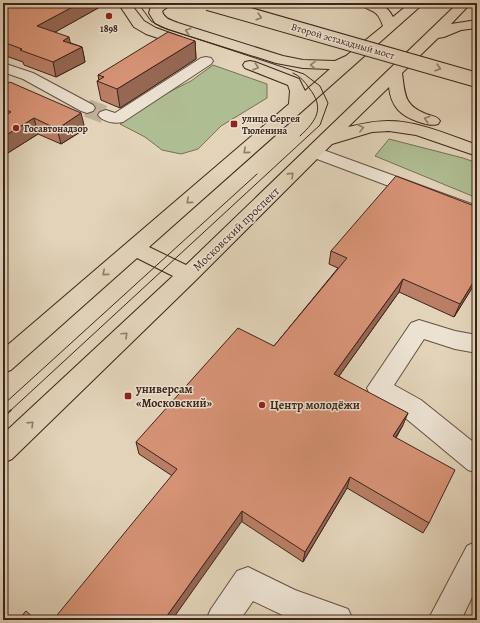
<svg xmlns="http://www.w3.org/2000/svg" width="480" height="623" font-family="Alegreya,serif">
<rect width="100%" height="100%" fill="#e2d3b9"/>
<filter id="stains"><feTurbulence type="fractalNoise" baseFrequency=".005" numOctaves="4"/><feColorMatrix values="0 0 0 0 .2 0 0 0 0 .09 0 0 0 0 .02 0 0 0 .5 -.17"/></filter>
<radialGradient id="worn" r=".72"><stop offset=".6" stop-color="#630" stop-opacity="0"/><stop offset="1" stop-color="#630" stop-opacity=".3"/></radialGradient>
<g fill="#afbd92" stroke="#767056">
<path d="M213,65L267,84V98L221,126L198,149L181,154L162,150L145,137L120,124L161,96L191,81Z"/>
<path d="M389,139L463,158L477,163V198L375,156Z"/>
</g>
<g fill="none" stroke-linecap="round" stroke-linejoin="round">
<path stroke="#c1b099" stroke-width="18" stroke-dasharray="18 9" stroke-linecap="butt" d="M87,108L106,115"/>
<defs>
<g id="minor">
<path d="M206,57L211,58L213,61L211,64L123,122C115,124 103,122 98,115L100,112L106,110L115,113L201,58Z"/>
<path d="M3,63L33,73L93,105L95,108L93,111L87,113L81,111L23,79L3,72Z"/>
<path d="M315,147L477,206V219L309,156L306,152L309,148Z"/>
<path d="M419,320L455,331L477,335V353L455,349L424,339L394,385L421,400L477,445V473L468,470L403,416L370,395L367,388L411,323Z"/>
<path d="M477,541V587L461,620H428L467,546Z"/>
<path d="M248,567L295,590L348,609L353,620H293L253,601L240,620H206L211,609L237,571Z"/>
</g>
<g id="major">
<path d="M118,3H130L144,21L156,28L181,37L183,40L181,43L176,44L146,34L134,27Z"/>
<path d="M158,3H173L162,11C164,19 171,20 178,23L283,56L303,60L335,61L346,56L383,26C376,5 368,14 361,3C377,3 384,1 393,17L410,3H424L149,247L186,265L458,3H471L451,24L477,20V28L461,30L444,37L438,38L402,73C405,95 404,105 426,114C432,116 437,116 440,121L438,124C431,126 426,124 419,122C401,116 391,107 389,87L348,127C361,124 374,121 388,121C418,121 449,135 477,145V156L416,135L389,131L372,132L332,144L196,280L12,459L3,463V434L173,276L137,258L11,370L3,373V349L289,104L290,91L288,85L245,68L243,65L245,62L250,61L255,62L299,79L305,91L330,69L303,68L276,63L168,29L155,23L149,13L151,6Z"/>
</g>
</defs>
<use href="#minor" stroke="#665042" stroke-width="2"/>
<use href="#major" stroke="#3d241b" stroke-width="2"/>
<use href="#minor" fill="#ece2d2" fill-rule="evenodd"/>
<use href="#major" fill="#e2d3b9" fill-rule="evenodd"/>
<g stroke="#3d241b" stroke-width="1">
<path d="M293,73C300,76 305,82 309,88C325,108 317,120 300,136"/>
<path d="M3,405L257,174"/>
<path d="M10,411L320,125L328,103L320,86L304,74L161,27L151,21L138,3"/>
</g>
<path stroke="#3d241b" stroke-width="1.5" d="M3,418L11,410"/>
<defs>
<path id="major-bridge" d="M208,3L477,80"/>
</defs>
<use href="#major-bridge" stroke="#3d241b" stroke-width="16" stroke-linecap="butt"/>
<use href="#major-bridge" stroke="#e2d3b9" stroke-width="14"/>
</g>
<g fill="#b97e65" stroke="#3d241b">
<path d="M3,3H100V7L55,32L71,43L82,47L85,62L56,77L24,65L23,62L3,55Z"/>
<path d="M195,41L196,59L120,108L101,100L97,81H99L98,75Z"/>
<path d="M3,86L85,129L61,144L38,134L3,156Z"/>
<path d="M477,207V280L454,317L399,292L339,376L403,425L396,438L429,523L423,533L347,488L303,562L139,454L136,442L274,346L338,268L329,264L331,251Z"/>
</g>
<g fill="#966753" stroke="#3d241b">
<path d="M80,3H100V7L41,40L37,26Z"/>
<path d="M69,37L72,51L63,41Z"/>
<path d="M195,41L196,59L120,108L117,89Z"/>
<path d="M82,47L85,62L56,77L53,62Z"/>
<path d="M81,113L85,129L61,144L57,129Z"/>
<path d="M34,118L38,134L3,156V137Z"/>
<path d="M477,276V280L454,317L460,304Z"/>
<path d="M403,279L399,292L332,386L334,374Z"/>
<path d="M408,413L403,425L389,448L393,436Z"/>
<path d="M350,477L347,488L303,562L305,552Z"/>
<path d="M242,511V521L172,620H164Z"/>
</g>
<g fill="#d79376" stroke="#3d241b">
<path d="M3,3H80L37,26L69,37L63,41L82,47L53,62L20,50L22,49L3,42Z"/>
<path d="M168,32L195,41L117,89L97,81L104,77L98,75Z"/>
<path d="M10,82L81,113L57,129L34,118L3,137V117L11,112L3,108V86Z"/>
<path d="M396,176L477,207V276L460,304L403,279L334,374L408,413L393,436L455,470L429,523L350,477L305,552L242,511L164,620H53L177,469L136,442L238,328L274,346L347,258L331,251Z"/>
<path d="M26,611L36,620H18Z"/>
</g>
<defs><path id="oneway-chevron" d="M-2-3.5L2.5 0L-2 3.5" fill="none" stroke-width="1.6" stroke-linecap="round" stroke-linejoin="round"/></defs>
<g stroke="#907c6a">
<use href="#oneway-chevron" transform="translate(259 17) rotate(16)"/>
<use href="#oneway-chevron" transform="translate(188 31) rotate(-163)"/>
<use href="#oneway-chevron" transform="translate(313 65) rotate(-179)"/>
<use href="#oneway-chevron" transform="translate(256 67) rotate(18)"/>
<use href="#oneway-chevron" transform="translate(438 68) rotate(16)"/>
<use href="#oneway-chevron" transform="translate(427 119) rotate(-162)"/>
<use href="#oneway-chevron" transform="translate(361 128) rotate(-14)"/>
<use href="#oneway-chevron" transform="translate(246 151) rotate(139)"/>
<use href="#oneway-chevron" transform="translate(291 175) rotate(-44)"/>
<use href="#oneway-chevron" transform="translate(189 201) rotate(139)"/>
<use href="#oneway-chevron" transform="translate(105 273) rotate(139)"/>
<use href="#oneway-chevron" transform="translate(125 335) rotate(-43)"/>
<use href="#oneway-chevron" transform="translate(31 424) rotate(-44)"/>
</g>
<g fill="#8f2418" stroke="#ece2d2" stroke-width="1.5">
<circle cx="109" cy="16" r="4"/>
<rect x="230" y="120" width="8" height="8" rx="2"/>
<circle cx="16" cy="128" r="4"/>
<rect x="124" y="392" width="8" height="8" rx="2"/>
<circle cx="262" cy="405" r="4"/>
</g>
<g text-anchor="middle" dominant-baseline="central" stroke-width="3" stroke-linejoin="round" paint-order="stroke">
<g font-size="10" font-weight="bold" fill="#3d241b" stroke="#ece2d2" text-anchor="start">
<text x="109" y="28" text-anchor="middle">1898</text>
<text x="242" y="118">улица Сергея<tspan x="242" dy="12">Тюленина</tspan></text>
<text x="24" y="128">Госавтонадзор</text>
</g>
<g font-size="10" fill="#3d241b" stroke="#ece2d2">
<text transform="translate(343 41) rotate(16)">Второй эстакадный мост</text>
</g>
<g font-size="12" fill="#3d241b" stroke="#ece2d2">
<text transform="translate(236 229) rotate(-44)">Московский проспект</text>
</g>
<g font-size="12" font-weight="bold" fill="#3d241b" stroke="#ece2d2" text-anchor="start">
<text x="136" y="389">универсам<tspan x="136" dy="14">«Московский»</tspan></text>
<text x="270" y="405">Центр молодёжи</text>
</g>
</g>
<rect width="480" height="623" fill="none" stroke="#e2d3b9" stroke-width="16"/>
<rect x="4" y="4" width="472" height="615" fill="none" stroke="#3d241b" stroke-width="2"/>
<rect x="8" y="8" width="464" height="607" fill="none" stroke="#3d241b"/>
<rect width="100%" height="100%" filter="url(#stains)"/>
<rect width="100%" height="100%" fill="url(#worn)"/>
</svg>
